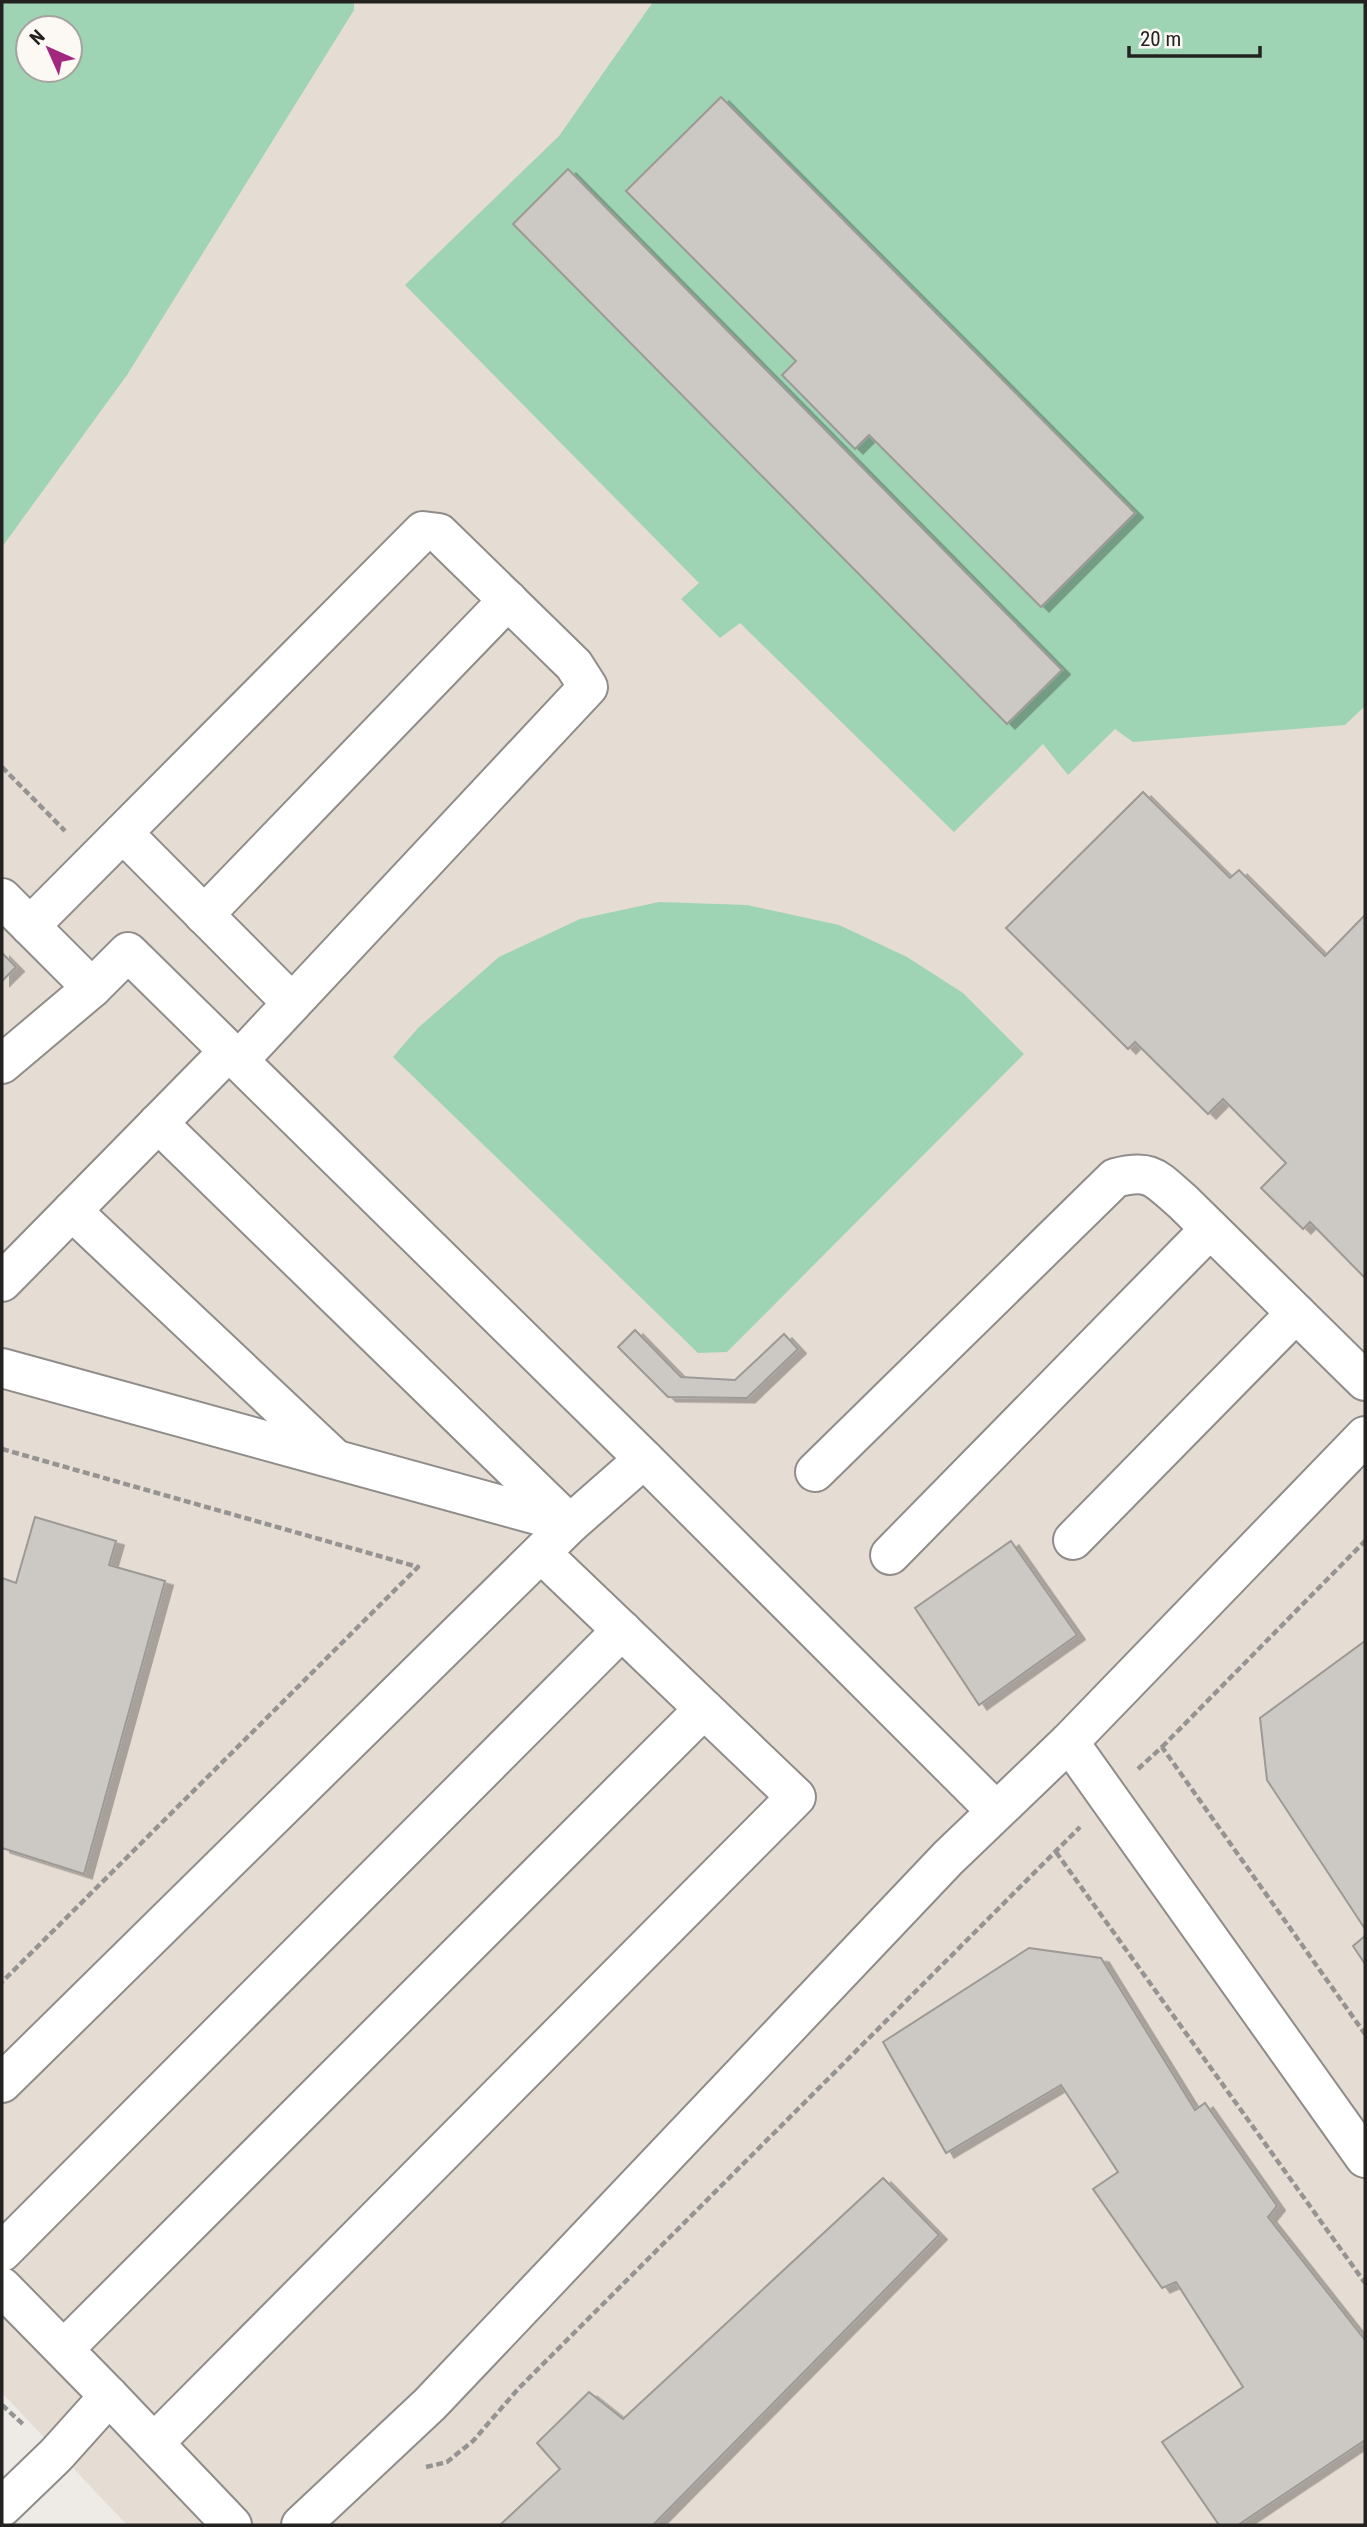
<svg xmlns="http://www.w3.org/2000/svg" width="1367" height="2527" font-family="'Roboto Condensed',sans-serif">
<defs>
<filter id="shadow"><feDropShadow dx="8" dy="4.5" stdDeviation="0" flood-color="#0004"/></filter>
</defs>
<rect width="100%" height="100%" fill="#eeebe7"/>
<path fill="#e5dcd3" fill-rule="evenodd" d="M2,2H1365V2525H127L2,2393ZM28,28H70V70H28Z"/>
<g fill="#9ed4b3" fill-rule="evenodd">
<path d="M2,2H354V10L127,375L2,547ZM28,28H70V70H28Z"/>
<path d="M653,2H1365V706L1345,725L1133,742L1115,729L1068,775L1043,744L954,832L740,623L720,638L681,599L699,583L405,285L559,136Z"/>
<path d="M659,902L747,905L839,925L907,957L963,993L1024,1054L727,1352L698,1353L393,1057L418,1028L499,957L580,919Z"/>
</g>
<g fill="#ccc9c5" stroke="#9c9996" stroke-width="2" filter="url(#shadow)">
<path d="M721,97L1135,513L1041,607L869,435L855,449L782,375L796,361L626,191Z"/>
<path d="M568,169L1062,670L1007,724L513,224Z"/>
<path d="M1143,792L1230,878L1239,870L1325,956L1365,915V1278L1310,1222L1303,1229L1261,1188L1286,1163L1223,1099L1208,1114L1135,1042L1128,1049L1006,928Z"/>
<path d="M2,953L16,967L2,981Z"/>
<path d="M635,1330L681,1377L735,1380L784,1334L798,1349L747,1398L668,1397L618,1347Z"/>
<path d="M35,1517L116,1541L109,1565L165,1581L84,1874L2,1848V1578L16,1583Z"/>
<path d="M1011,1541L1077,1635L979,1705L915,1608Z"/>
<path d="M1365,1641V1929L1267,1780L1260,1718Z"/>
<path d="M1365,1936V1964L1353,1946Z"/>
<path d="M1029,1948L1101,1958L1195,2110L1205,2103L1277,2206L1268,2217L1365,2340V2440L1238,2525H1219L1162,2442L1243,2387L1176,2282L1162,2288L1093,2189L1118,2172L1061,2085L946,2153L883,2042Z"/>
<path d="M883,2178L939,2235L653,2525H500L560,2469L537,2443L589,2392L623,2419Z"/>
</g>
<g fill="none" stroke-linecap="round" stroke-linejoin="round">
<defs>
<g id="minor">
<path d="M123,833L292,1003"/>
<path d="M2,898L92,988L128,952L644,1459L996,1811"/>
<path d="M204,915L508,600"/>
<path d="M30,926L423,531L439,533L574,665L588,687L238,1061"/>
<path d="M2,1064L92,988"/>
<path d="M72,1211L333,1457"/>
<path d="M2,1282L229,1051"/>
<path d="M2,1368L570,1524L158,1123"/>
<path d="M815,1472L1115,1178C1152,1168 1156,1179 1183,1202L1365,1381"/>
<path d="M1073,1540L1296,1313"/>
<path d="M890,1555L1210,1229"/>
<path d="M1069,1742L1365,2158"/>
<path d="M2,2083L570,1524L644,1459"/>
<path d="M2,2252L622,1630"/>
<path d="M2,2287L109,2396"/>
<path d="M64,2349L704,1709"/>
<path d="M154,2443L796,1797L541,1553"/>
<path d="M2,2507L56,2455L109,2396L232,2525"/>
<path d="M301,2525L430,2404L948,1858L1069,1742L1365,1436"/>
</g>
</defs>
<use href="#minor" stroke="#8f8c89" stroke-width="42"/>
<g stroke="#969492" stroke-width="4.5" stroke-dasharray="7 3.5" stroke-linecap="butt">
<path d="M2,767L65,831"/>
<path d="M2,1449L418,1567L2,1982"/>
<path d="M1162,1747L1365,1541"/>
<path d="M1138,1769L1162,1747L1365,2034"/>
<path d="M1056,1852L1365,2283"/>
<path d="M2,2405L25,2426"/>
<path d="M426,2467L447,2462L473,2441L518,2389L1080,1827"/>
</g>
<use href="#minor" stroke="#fff" stroke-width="38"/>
</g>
<rect width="1367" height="2527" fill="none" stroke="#232221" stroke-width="7"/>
<g transform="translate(49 49) rotate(315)"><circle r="33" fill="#fcf8f4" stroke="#a5a2a0" stroke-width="2"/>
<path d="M0-5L12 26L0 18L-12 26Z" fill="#a2287f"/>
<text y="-10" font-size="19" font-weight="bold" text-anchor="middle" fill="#232221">N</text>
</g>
<path d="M1129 46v10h131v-10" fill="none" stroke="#232221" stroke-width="3.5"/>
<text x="1140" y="46" font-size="21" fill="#232221" stroke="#fcf8f4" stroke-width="5" paint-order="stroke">20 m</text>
</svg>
